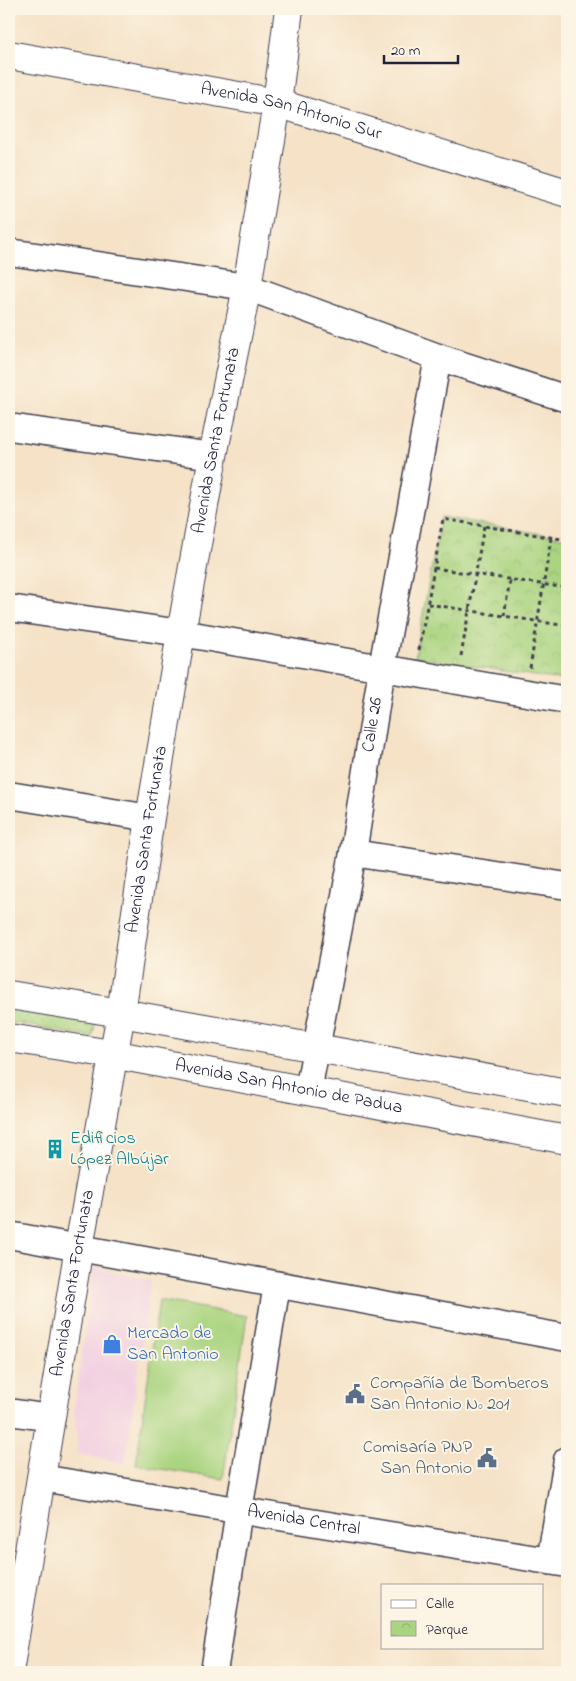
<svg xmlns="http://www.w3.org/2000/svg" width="576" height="1681" font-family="'Indie Flower',sans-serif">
<defs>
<pattern id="grass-dots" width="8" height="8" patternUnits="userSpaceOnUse" patternTransform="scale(1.25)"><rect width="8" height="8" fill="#aad480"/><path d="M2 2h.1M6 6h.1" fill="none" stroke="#92b670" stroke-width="1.8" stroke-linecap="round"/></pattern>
<pattern id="park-crowns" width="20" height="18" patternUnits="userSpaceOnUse" patternTransform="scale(1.25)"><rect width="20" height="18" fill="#aad480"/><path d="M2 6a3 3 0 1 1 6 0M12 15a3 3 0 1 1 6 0" fill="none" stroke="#92b670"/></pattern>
</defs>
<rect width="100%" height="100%" fill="#fcf5e5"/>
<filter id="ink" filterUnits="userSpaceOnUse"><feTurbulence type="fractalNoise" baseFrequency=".02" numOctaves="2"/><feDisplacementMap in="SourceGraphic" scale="10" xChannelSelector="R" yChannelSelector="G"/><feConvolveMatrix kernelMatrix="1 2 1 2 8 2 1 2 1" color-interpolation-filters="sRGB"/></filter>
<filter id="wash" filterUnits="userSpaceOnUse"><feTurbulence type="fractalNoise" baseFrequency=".0096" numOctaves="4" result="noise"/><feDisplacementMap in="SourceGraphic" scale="20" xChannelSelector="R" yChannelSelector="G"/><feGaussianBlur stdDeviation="1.12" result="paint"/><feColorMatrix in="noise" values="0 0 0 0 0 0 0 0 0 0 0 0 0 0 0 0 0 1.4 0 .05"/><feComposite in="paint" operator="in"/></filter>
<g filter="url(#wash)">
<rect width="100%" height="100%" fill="#f5e2c7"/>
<path fill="#f2cfe1" d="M94,1267L151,1281L125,1464L78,1454L74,1408Z"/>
<path fill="url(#grass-dots)" stroke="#667b5e" d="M9,1005L96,1020L92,1037L9,1022Z"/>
<path fill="url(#park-crowns)" stroke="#667b5e" d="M441,517L567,538V681L415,657Z"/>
<path fill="#aad480" stroke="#667b5e" d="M159,1300L247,1316L223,1479L136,1465Z"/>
</g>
<g filter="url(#ink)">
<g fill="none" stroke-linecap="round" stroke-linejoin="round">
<defs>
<g id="street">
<path d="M9,252L247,287L438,357L567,399"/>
<path d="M9,427L213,456"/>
<path d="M9,608L181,633L567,700"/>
<path d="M9,795L150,818"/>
<path d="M353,853L567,886"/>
<path id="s1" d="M308,1091L353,853L382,668L438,357"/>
<path d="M9,1235L567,1338"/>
<path d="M9,1412L51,1418"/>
<path id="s2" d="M41,1478L567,1564"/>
<path d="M550,1561L567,1460"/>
<path d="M214,1672L239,1510L277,1285"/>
</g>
<g id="secondary">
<path id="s3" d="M9,55L277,103L567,193"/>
<path d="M9,995L121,1013L567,1093"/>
<path id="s4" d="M9,1038L112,1054L567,1140"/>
<path id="s5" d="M9,1672L79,1247L121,1013L150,818L181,633L213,456L247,287L277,103L289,9"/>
</g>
</defs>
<use href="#street" stroke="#423f50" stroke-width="29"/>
<use href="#secondary" stroke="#423f50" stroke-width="30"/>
<g stroke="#423f50" stroke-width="3" stroke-dasharray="4 4" stroke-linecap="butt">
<path d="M434,568L567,588"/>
<path d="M428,604L567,626"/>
<path d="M504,616L510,580"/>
<path d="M419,650L443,519L567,540"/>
<path d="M461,656L484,526"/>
<path d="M530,668L551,538"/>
</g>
<use href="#street" stroke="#fff" stroke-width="26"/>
<use href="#secondary" stroke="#fff" stroke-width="28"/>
</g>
</g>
<defs>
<symbol id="building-bare" viewBox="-9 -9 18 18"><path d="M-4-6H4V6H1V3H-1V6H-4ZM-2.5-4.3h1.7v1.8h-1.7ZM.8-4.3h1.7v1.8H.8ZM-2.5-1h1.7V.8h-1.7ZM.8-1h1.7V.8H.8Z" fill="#0f9aa8" stroke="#fcf5e5" stroke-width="2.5" paint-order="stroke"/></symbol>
<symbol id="shop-bare" viewBox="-9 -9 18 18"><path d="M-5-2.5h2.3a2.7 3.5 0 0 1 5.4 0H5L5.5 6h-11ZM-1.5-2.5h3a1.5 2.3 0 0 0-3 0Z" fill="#3f7fe0" stroke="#fcf5e5" stroke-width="2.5" paint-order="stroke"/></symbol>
<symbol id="civic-bare" viewBox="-9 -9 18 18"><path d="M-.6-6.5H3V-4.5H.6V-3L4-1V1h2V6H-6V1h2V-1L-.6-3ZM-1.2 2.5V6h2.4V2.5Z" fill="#5c6f8a" stroke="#fcf5e5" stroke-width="2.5" paint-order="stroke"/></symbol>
</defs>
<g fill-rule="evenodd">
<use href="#building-bare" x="41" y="1135" width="28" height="28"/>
<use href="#shop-bare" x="98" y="1330" width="28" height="28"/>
<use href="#civic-bare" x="341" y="1380" width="28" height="28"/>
<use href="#civic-bare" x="473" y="1444" width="28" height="28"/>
</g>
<g text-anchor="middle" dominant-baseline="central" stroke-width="4" stroke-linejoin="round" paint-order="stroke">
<g font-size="18" fill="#22223b" stroke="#fcf5e5">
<text stroke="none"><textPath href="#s3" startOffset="288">Avenida San Antonio Sur</textPath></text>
<text stroke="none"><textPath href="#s5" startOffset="1249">Avenida Santa Fortunata</textPath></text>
<text stroke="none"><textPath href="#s1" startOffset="372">Calle 26</textPath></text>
<text stroke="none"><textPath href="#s5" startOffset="844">Avenida Santa Fortunata</textPath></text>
<text stroke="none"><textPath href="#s4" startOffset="284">Avenida San Antonio de Padua</textPath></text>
<text stroke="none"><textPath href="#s5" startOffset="394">Avenida Santa Fortunata</textPath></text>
<text stroke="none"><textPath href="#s2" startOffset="266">Avenida Central</textPath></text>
</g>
<g font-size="18" fill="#0d838f" stroke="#fcf5e5" text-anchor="start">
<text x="70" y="1139">Edificios<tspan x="70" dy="21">López Albújar</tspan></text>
</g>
<g font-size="18" fill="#366cbe" stroke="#fcf5e5" text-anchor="start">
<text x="127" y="1334">Mercado de<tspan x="127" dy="21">San Antonio</tspan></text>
</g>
<g font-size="18" fill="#4e5e75" stroke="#fcf5e5" text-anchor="start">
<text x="370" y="1384">Compañía de Bomberos<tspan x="370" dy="21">San Antonio Nº 201</tspan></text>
<text x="472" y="1448" text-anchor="end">Comisaría PNP<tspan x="472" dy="21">San Antonio</tspan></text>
</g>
</g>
<rect width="576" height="1681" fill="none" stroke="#fcf5e5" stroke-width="30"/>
<rect x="381" y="1584" width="162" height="65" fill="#fcf5e5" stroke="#a5a1a1"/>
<rect x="391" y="1600" width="25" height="8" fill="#ffffff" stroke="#a5a1a1"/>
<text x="426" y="1608" font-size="15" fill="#22223b">Calle</text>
<rect x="391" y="1621" width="25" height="15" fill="url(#park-crowns)" stroke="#a5a1a1"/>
<text x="426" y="1634" font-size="15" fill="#22223b">Parque</text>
<path d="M384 55v8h74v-8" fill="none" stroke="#22223b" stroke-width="2.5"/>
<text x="391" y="55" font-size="15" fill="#22223b" stroke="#fcf5e5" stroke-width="4" paint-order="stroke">20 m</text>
</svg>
